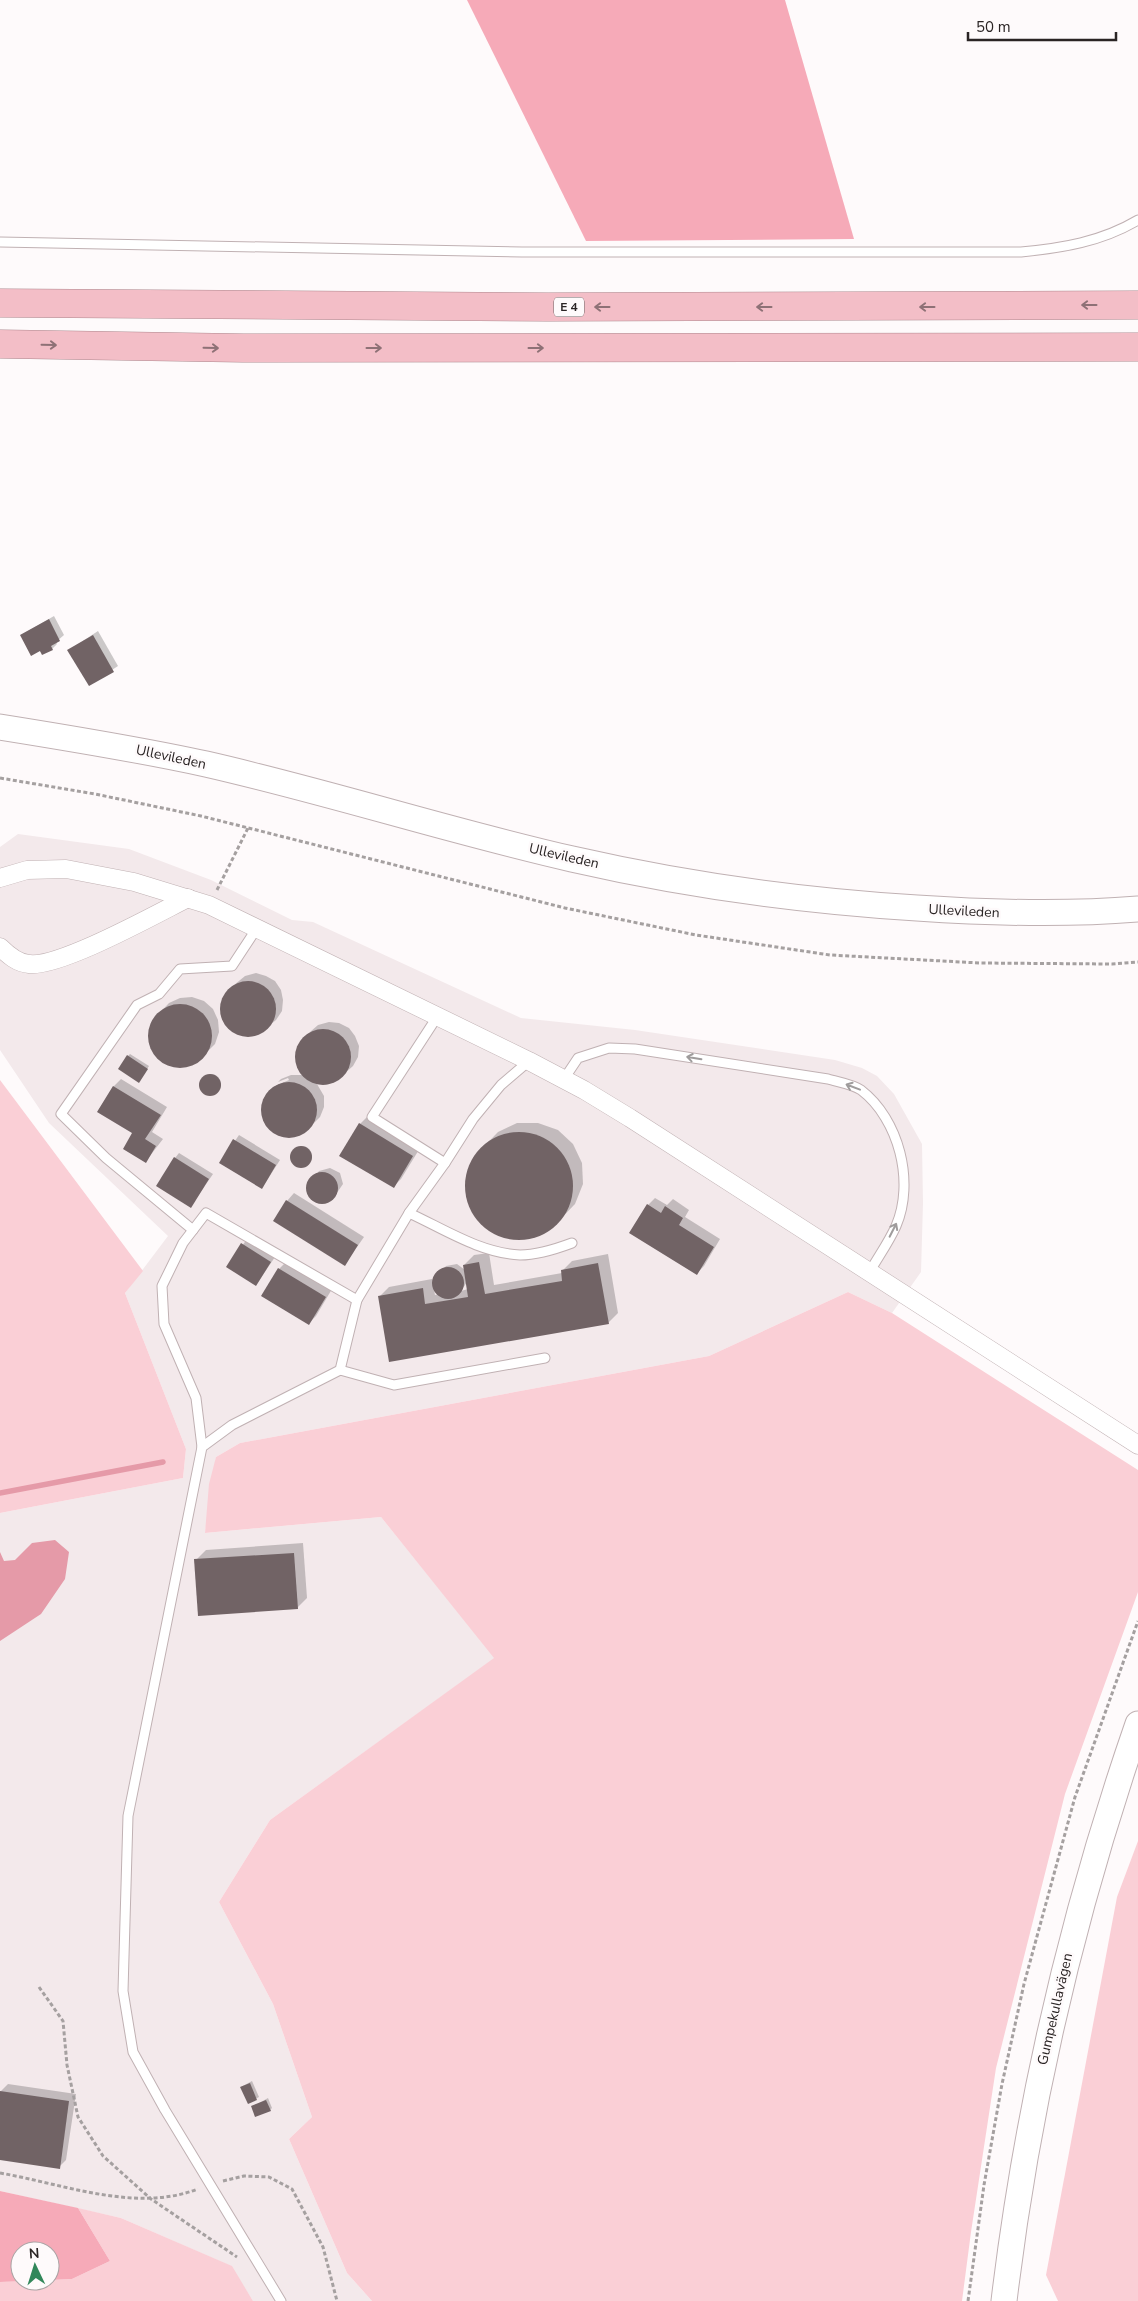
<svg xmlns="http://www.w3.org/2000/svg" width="1138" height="2301" font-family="'Nunito Sans',sans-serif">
<rect width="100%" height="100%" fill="#fefafb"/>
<path fill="#f3e9eb" d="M18,834L129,849L211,880L292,920L313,922L521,1018L635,1030L835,1060L862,1068L877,1076L894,1094L922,1144L923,1203L921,1272L892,1313L848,1292L709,1356L240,1443L216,1457L205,1533L381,1517L495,1658L270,1820L219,1902L273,2004L312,2117L289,2139L347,2273L372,2301H253L231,2266L121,2218L0,2191V1513L183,1478L186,1449L125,1293L168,1236L49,1123L0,1050V847Z"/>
<g fill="#facfd6">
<path d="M0,1080L143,1271L125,1293L186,1449L183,1478L0,1513Z"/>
<path d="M848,1292L892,1313L1138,1470V1592L1065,1794L996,2068L971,2232L962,2301H372L347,2273L289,2139L312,2117L273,2004L219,1902L270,1820L494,1658L381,1517L205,1533L209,1484L216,1457L240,1443L709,1356Z"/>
<path d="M1138,1841V2301H1058L1046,2275L1117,1897Z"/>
<path d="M78,2208L121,2218L232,2266L253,2301H0V2282L72,2279L110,2261Z"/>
</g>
<g fill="#f6aab8">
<path d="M467,0H785L854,239L586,241Z"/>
<path d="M0,2191L78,2208L110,2261L72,2279L50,2280V2251H20V2281H27L0,2282Z"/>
</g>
<path fill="#e59aa8" d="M55,1540L69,1552L65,1579L41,1614L0,1641V1552L4,1561L15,1560L32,1543Z"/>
<g fill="#0003" fill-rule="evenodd">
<path d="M54,616L64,635L56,642L57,644L52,649L43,654L21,635Z"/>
<path d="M98,631L118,666L89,685L69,650Z"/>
<path d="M256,973L266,976L275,981L281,990L283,1000L282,1011L276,1020L259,1034L249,1036L238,1034L229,1029L223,1020L221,1010L223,999L228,990L245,976Z"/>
<path d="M192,997L204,1001L213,1009L218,1020L219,1032L215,1044L198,1061L188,1066L175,1067L164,1063L155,1055L149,1044V1032L153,1020L169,1003L180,998Z"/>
<path d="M329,1022L339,1023L349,1028L355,1036L359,1046L358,1057L353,1066L336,1081L326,1085L317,1084L324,1096V1107L320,1117L304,1133L294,1137H283L274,1133L266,1125L262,1115V1105L266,1094L273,1087L289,1080L288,1078L278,1082L281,1079L291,1075H303L296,1060L297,1050L302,1040L310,1032L318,1025Z"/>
<path d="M130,1054L149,1066L141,1079L128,1056Z"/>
<circle cx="211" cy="1084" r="10"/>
<path d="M121,1079L167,1107L152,1132L163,1139L146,1161L134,1133L98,1111L114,1086Z"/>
<path d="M367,1117L420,1148L401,1179L393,1187L360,1124Z"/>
<path d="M517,1123H538L558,1130L573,1144L582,1163L583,1184L575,1204L551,1229L532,1238L511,1239L491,1232L476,1218L467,1199L466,1178L473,1158L498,1132Z"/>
<path d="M239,1135L280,1160L262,1188L220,1163Z"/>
<circle cx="302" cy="1156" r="10"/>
<path d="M179,1153L213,1174L191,1206L175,1158Z"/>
<path d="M330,1168L340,1173L343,1184L332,1200L321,1203L311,1198L308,1187L319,1171Z"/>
<path d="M294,1193L364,1237L345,1264L287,1201Z"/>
<path d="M655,1198L667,1205L673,1199L689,1210L685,1217L720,1239L704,1266L696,1274L648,1205Z"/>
<path d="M247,1239L275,1257L256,1285L227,1267Z"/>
<path d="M489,1253L494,1285L562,1273V1271L572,1261L608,1254L618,1313L608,1323L390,1360L379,1297L389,1287L432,1279L433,1282L446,1266L457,1264L465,1270L464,1265L474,1255ZM467,1282L468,1289L461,1291ZM434,1290L440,1294L435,1295Z"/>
<path d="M286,1262L332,1289L316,1316L309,1323L279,1269Z"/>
<path d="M303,1543L307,1598L297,1608L196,1560L206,1550Z"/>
<path d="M252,2081L259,2097L248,2103L241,2087Z"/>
<path d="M8,2084L76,2094L66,2160L59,2167L0,2159V2096L1,2091Z"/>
<path d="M268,2098L272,2108L270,2110L252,2107Z"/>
</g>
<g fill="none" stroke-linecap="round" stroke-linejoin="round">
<path stroke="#e59aa8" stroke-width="5.5" d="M0,1493L163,1462"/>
</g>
<g fill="#716365">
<path d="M49,619L60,641L51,646L53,650L42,655L40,651L31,656L20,635Z"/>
<path d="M93,635L114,672L89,686L67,650Z"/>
<circle cx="248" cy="1009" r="28"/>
<circle cx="180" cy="1036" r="32"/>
<circle cx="323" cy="1057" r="28"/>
<path d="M127,1055L148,1069L139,1083L118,1069Z"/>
<circle cx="210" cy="1085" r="11"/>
<circle cx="289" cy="1110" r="28"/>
<path d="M113,1086L161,1115L145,1139L156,1146L146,1163L123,1149L132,1133L97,1112Z"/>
<path d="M359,1123L413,1156L394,1188L339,1156Z"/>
<circle cx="519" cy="1186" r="54"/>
<path d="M233,1139L276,1165L262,1189L219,1163Z"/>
<circle cx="301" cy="1157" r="11"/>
<path d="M174,1157L209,1179L191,1208L156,1186Z"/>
<circle cx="322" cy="1188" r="16"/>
<path d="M286,1200L358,1245L345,1266L273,1221Z"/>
<path d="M647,1204L661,1213L665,1206L683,1218L679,1225L714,1247L697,1275L629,1233Z"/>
<path d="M241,1243L271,1262L256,1286L226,1267Z"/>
<path d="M479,1262L485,1294L562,1281L561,1270L598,1263L609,1324L389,1362L378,1296L423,1288L425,1304L468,1297L463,1265Z"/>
<circle cx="448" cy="1283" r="16"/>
<path d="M278,1268L326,1297L309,1325L261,1296Z"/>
<path d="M294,1553L298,1609L198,1616L194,1559Z"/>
<path d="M250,2083L257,2100L248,2104L240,2087Z"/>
<path d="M0,2091L69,2101L60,2169L0,2160Z"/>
<path d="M266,2100L271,2111L255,2117L251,2106Z"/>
</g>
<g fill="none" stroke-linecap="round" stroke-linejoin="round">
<defs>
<g id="lane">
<path d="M0,242L522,252H1021C1062,248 1101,242 1138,220"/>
<path d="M437,1017L372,1117L445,1163"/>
<path d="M564,1079L578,1058L609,1048L635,1049L828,1079C838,1082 852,1084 861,1090C899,1119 915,1182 896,1226C889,1242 878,1257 869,1273"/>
<path d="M409,1213L445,1163L473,1119L501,1085L529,1061"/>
<path d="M193,1230L106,1158L61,1114L137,1005L159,994L180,969L232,966L257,928"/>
<path d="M340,1370L394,1385L545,1358"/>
<path d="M202,1447L196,1398L164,1324L162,1286L183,1243L206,1213L357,1300"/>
<path d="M281,2301L165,2110L133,2052L123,1991L128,1816L202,1447L232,1425L340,1370L357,1300L409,1213C444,1229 480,1253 520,1255C538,1255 556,1249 572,1243"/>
</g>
<g id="street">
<path d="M0,878L27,870L66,869L134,882L209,905L529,1061L584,1090L630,1118L1138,1445"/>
<path d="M0,947C8,955 17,963 29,964C59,968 156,914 188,898"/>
</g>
<g id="secondary">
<path d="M0,727C69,738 138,749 206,764C329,792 449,831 572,859C686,885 801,901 917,908C991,913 1065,915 1138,909"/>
<path d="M1004,2301C1028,2101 1072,1914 1138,1724"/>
</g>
<g id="highway">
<path d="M0,303L548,307L1138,305"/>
<path d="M0,344L243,348L1138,347"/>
</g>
</defs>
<use href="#lane" stroke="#c0b1b3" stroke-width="11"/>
<use href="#street" stroke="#c0b1b3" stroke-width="19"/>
<use href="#secondary" stroke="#c0b1b3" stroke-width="27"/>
<use href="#highway" stroke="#ad888e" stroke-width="29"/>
<g stroke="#a5a0a0" stroke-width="3" stroke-dasharray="4 2.5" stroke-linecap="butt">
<path d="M0,778L95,794L201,816L565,908L696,935L830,955L980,963L1112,964L1138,962"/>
<path d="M217,890L248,828"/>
<path d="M39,1987L63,2021L67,2065L78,2117L103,2156L151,2199L237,2257"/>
<path d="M0,2173C64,2184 135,2213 198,2189"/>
<path d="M223,2181L244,2176L269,2177L292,2189L323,2247L337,2301"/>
<path d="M968,2301L984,2185L1002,2084L1024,1984L1075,1797L1138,1621"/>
</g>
<use href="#lane" stroke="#fff" stroke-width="9"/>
<use href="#street" stroke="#fff" stroke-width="18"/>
<use href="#secondary" stroke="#fff" stroke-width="25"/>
<use href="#highway" stroke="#f3bec7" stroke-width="28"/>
</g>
<defs><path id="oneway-shaft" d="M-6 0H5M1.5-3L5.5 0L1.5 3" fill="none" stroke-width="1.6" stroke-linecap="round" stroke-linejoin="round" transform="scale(1.25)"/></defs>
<g stroke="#8e7176">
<use href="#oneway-shaft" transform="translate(1089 305) rotate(180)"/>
<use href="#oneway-shaft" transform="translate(602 307) rotate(-180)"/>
<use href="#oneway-shaft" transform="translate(764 307) rotate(-180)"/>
<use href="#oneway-shaft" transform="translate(927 307) rotate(180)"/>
<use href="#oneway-shaft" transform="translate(49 345) rotate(1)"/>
<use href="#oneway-shaft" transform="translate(211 348) rotate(1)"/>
<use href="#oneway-shaft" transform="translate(374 348)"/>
<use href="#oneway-shaft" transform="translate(536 348)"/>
</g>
<g stroke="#9f9c9c">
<use href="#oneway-shaft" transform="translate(694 1058) rotate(-171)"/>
<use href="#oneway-shaft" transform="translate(853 1087) rotate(-159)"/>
<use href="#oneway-shaft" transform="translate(893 1230) rotate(-63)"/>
</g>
<g text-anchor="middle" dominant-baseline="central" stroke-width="5" stroke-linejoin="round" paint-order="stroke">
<rect fill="#fefafb" stroke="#6a6464" stroke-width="1" x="554" y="297.5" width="30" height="19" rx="4"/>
<g font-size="12" font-weight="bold" fill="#2a2424">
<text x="569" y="307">E 4</text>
</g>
<g font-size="14" fill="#2a2424" stroke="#fefafb">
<text transform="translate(171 757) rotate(12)">Ullevileden</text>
<text transform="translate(564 856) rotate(13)">Ullevileden</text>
<text transform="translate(964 911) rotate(3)">Ullevileden</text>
<text transform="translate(1055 2009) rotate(-77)">Gumpekullavägen</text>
</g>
</g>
<g transform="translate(35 2266) rotate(356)"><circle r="24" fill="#fefafb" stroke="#a9a4a5"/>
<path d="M0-4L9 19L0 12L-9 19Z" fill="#31875a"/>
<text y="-8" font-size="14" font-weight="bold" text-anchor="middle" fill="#2a2424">N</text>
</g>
<path d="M968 32v8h148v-8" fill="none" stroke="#2a2424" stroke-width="2.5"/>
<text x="976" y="32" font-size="15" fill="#2a2424" stroke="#fefafb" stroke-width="4" paint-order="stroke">50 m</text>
</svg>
